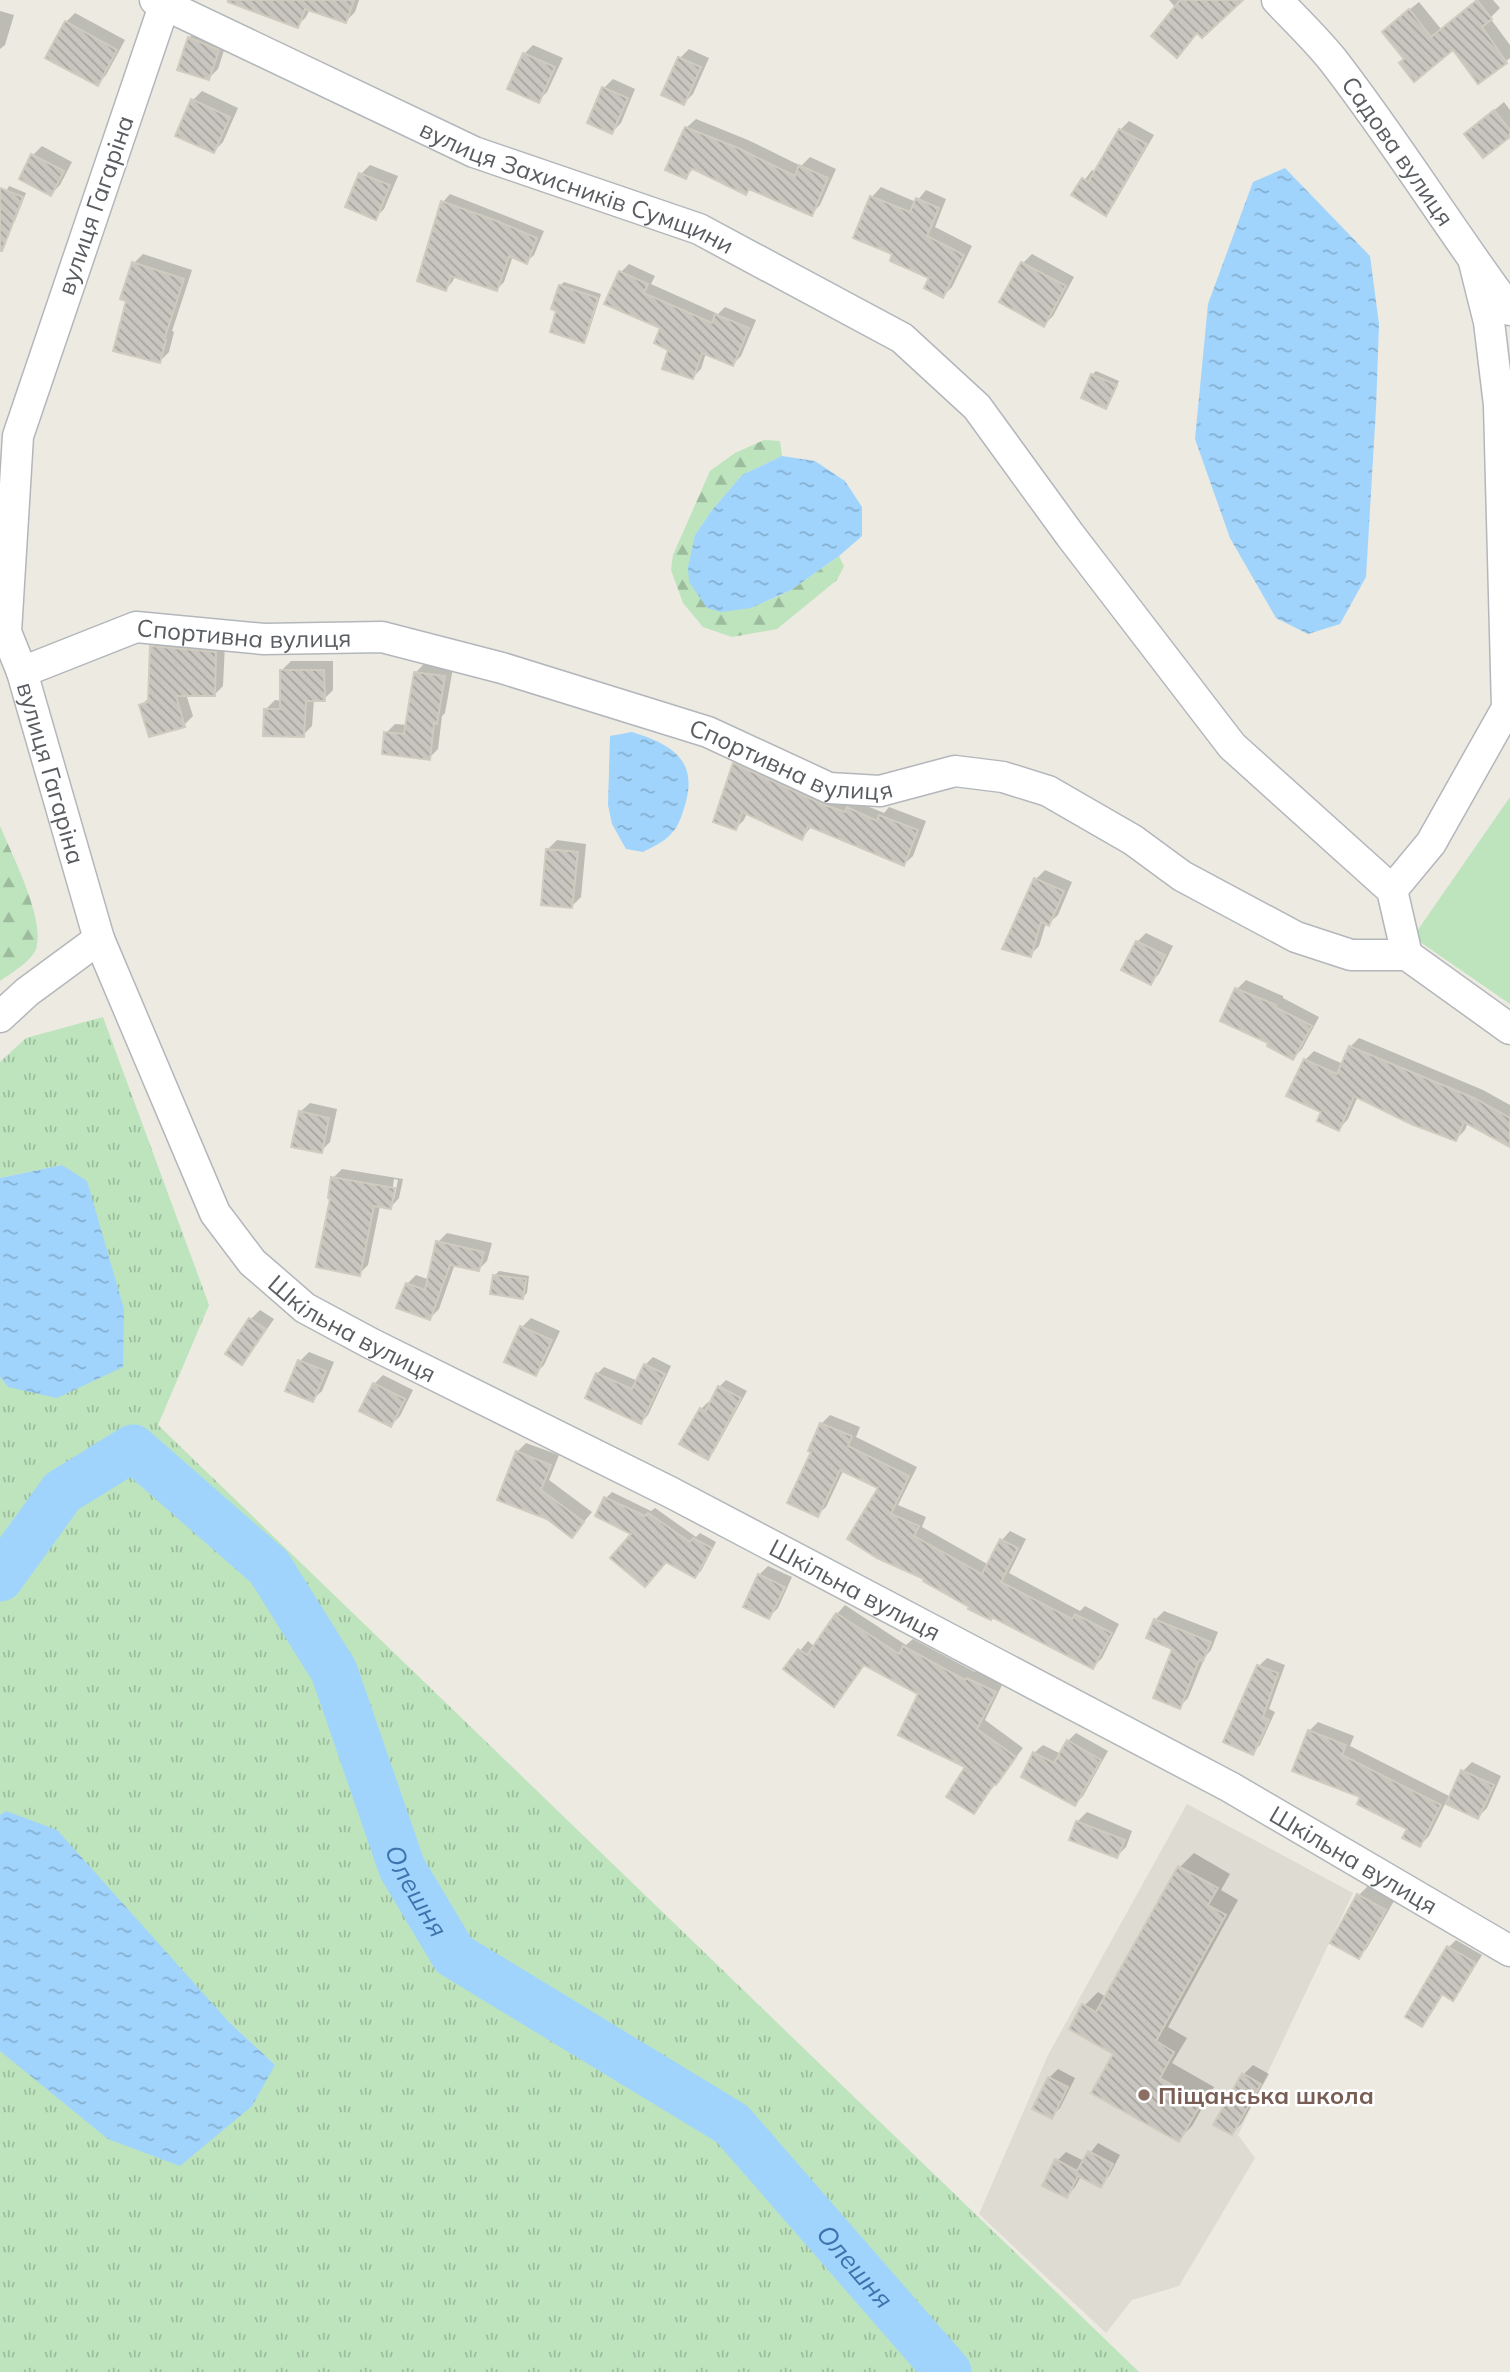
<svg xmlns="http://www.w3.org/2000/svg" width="1510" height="2372" font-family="Mulish,sans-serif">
<defs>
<pattern id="grass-tufts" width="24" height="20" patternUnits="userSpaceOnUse" patternTransform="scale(1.75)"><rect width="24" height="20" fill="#bde4bd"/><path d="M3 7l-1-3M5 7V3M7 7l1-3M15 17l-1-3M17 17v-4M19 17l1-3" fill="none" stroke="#9dbc9d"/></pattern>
<pattern id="forest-firs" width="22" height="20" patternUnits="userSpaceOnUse" patternTransform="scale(1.75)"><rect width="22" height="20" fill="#bde4bd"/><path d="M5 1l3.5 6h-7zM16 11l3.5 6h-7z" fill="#9dbc9d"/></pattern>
<pattern id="water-ripples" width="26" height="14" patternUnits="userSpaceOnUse" patternTransform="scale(1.75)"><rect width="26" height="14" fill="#a0d4fd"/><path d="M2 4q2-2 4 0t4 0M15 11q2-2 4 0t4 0" fill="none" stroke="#85afd0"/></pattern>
<pattern id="building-back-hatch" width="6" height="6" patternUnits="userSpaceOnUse" patternTransform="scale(1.75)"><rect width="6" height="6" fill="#c9c6c0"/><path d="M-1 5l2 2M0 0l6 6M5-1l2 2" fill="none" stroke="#a6a49f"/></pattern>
</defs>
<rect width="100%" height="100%" fill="#eceae1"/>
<path fill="#dedbd2" d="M1187,1804L1353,1893L1238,2135L1255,2158L1179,2286L1132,2300L1106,2333L979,2214L1048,2055Z"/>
<path fill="url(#grass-tufts)" d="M103,1017L209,1305L158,1425L1139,2372H0V2051L14,2060L275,2065L6,1812L0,1815V1377L8,1387L62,1165L0,1178V1062L26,1038Z"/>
<g fill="url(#forest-firs)">
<path d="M764,440L780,441L782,456L742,475L712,510L695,535L751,608L791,590L839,556L844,566L837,580L777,629L732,637L703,627L683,603L671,570L673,555L710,471L735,453Z"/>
<path d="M0,826C12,855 46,920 36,949C31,962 11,973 0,981Z"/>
</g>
<path fill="#bde4bd" d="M1510,797V1004L1413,937Z"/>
<g fill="url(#water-ripples)">
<path d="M1285,168L1370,256L1379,324L1376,408L1366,577L1340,624L1308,634L1276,618L1230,538L1195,439L1208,304L1253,182Z"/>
<path d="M782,456L815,461L845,481L862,507V536L839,556L791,590L751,608L721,612L707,608L689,582L688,567L695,535L712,510L742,475Z"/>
<path d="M632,732C670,744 699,759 685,805C682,815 679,826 671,834C664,842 652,847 643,852L626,849L612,824L608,805L610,736Z"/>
<path d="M62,1165L87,1181L124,1309L123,1367L57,1398L8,1387L0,1377V1178Z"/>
<path d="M6,1811L57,1830L228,2021L275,2065L252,2106L180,2166L108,2139L0,2051V1815Z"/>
</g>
<g fill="#0003" fill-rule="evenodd">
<path d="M257,0H359L355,12L346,21L310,9L306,17L297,26Z"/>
<path d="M1169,0H1238L1176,8Z"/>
<path d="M1477,0H1493L1500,8L1490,18L1510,45V58L1506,61L1478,81L1454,47L1406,59L1393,23L1419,2L1441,29Z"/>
<path d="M0,11L14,15L5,45L0,49Z"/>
<path d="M75,13L125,40L106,75L97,84L66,22Z"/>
<path d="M198,29L227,41L218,69L209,78L189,38Z"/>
<path d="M533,45L563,58L547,92L538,101L524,54Z"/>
<path d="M689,49L709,58L693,94L684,103L664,94L680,58Z"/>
<path d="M613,79L635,89L621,123L612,132L604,88Z"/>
<path d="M202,91L238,108L223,142L214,151L193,100Z"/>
<path d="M1504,102L1510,110V135L1466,134Z"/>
<path d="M696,119L748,140L801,166L810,157L836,169L820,205L811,214L751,188L745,193L694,168L686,177V128Z"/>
<path d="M1129,121L1154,135L1114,204L1105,213L1074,194L1092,170L1096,172L1120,130Z"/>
<path d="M42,146L72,162L60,185L51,194L33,155Z"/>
<path d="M370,165L398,176L384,209L375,218L347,207L361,174Z"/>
<path d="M9,186L26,193L15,221L11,225L0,221V203Z"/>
<path d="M881,187L916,202L926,190L946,199L935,227L972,246L952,287L943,296L932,277L895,253L855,237L872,197Z"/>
<path d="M450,194L544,231L534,255L526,262L513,256L504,282L497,289L455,275L453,281L446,289L419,280L443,202Z"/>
<path d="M143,254L192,270L172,331L174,332L169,352L160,361L128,299L134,263Z"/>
<path d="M1032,254L1074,277L1053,316L1044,325L1023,263Z"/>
<path d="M629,264L655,276L651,284L718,314L725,307L756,320L741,356L733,364L706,353L701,369L693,377L670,349L662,328L621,272Z"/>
<path d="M564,282L601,294L587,337L583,341L559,310L560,286Z"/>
<path d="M1096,371L1119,381L1106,407L1092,375Z"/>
<path d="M161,638L225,644L223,686L214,695L186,694L193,716L184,725L141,705L150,697L152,647Z"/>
<path d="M291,661H333V690L324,699H314L312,726L303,735L266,709L275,700L282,701V670Z"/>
<path d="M425,663L453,668L445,713L442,716L438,749L429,758L386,733L395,724L407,725L416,672Z"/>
<path d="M743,755L884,813L889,807L926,821L913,856L904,864L812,826L802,838L747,813L744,820L736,828L735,764Z"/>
<path d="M557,840L586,844L581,897L572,906L548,849Z"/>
<path d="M1045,870L1072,882L1058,915L1048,924L1046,923L1039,946L1030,955L1036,879Z"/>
<path d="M1146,933L1173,946L1159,974L1150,983L1124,969L1137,942Z"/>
<path d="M1246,980L1283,996V998L1319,1017L1302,1049L1293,1058L1271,1042L1223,1020L1237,989Z"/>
<path d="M1359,1038L1483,1090L1510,1105V1145L1468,1122L1465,1130L1456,1139L1358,1096L1348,1119L1339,1129L1323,1111L1305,1060L1314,1051L1343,1064L1350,1047Z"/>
<path d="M310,1103L337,1109L330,1142L321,1151L300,1112Z"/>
<path d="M342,1169L403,1179L399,1198L390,1208L380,1206L368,1265L359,1274L332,1197L333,1178ZM394,1179L398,1180L394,1200H391Z"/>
<path d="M447,1233L492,1243L487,1261L478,1270L455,1264L439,1309L430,1318L407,1284L416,1275L430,1280L438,1242Z"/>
<path d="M499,1271L529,1276L527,1293L523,1297L495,1275Z"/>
<path d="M260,1310L274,1319L250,1354L242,1363L227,1353L251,1319Z"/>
<path d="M531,1318L560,1331L544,1365L535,1374L522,1327Z"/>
<path d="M309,1352L334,1362L322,1391L312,1400L288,1390L300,1361Z"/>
<path d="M653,1357L671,1366L648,1415L641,1422L597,1374L604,1367L638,1381L645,1365Z"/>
<path d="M383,1375L413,1390L400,1416L391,1425L374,1384Z"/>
<path d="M726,1380L747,1391L714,1451L707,1458L701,1409L708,1402L711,1404L719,1387Z"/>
<path d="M830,1415L860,1427L856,1437L917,1467L898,1505L926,1517L922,1527L989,1565L1002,1540L1010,1531L1026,1539L1009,1573L1080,1611L1085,1606L1119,1624L1102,1658L1093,1667L993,1616L971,1607L927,1578L878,1557L880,1487L844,1469L826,1507L817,1515L813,1451L821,1424Z"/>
<path d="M526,1443L559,1455L549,1480L592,1512L572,1536L548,1518L517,1452Z"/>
<path d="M612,1492L651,1511L655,1508L696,1537L700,1533L716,1542L701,1571L695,1576L634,1533L606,1498Z"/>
<path d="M768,1566L792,1577L778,1608L769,1617L759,1575Z"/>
<path d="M845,1605L906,1645L913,1639L975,1672L977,1670L1003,1683L985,1720L1023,1748L974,1812L968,1767L920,1693L865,1664L834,1704L785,1669L808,1641L815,1647L837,1614Z"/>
<path d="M1164,1611L1218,1632L1211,1650L1205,1657L1188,1698L1179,1707L1174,1648L1155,1620Z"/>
<path d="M1267,1658L1285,1665L1269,1709L1275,1712L1260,1745L1252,1753L1259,1666Z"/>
<path d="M1318,1722L1354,1736L1350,1746L1451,1797L1463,1771L1472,1762L1501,1776L1487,1808L1478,1817L1446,1802L1429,1836L1420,1845L1409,1828L1363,1796L1309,1731Z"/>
<path d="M1076,1733L1108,1751L1083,1796L1075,1804L1034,1753L1043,1745L1061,1754L1068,1741Z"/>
<path d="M1087,1812L1132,1831L1126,1847L1117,1856L1071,1839L1078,1821Z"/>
<path d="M1194,1853L1230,1874L1221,1890L1238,1900L1168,2027L1187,2038L1172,2063L1214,2087L1192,2126L1178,2140L1115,2054L1084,2006L1098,1992L1106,1997L1180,1867Z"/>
<path d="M1368,1886L1394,1901L1367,1948L1358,1957L1359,1895Z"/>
<path d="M1456,1940L1482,1955L1460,1991L1453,1999L1444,1993L1429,2017L1422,2025L1449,1947Z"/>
<path d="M1253,2065L1269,2074L1241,2124L1232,2133L1244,2074Z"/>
<path d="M1058,2069L1075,2078L1060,2108L1051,2117L1049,2078Z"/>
<path d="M1098,2143L1120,2155L1109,2176L1100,2185L1081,2176L1075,2187L1066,2196L1057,2161L1066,2152L1084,2161Z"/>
</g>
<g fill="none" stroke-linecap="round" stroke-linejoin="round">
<path stroke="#a0d4fd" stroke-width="47" id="s1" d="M0,1578L62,1492L133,1448L269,1567L334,1671L402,1868L454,1955L732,2124L948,2372"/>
</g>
<g fill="url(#building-back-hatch)" stroke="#d0cbbf" stroke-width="2">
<path d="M228,0H354L346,23L305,9L298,28L228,2Z"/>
<path d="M1180,0H1243L1202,38L1197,33L1177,58L1151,36Z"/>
<path d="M1477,0L1492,19L1482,27L1507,63L1478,84L1453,50L1414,82L1399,63L1404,59L1382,32L1409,9L1431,37Z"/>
<path d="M65,21L117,50L98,86L45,58Z"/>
<path d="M188,37L219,50L209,80L177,70Z"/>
<path d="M523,53L555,67L539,103L507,89Z"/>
<path d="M678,57L701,67L684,105L661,95Z"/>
<path d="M602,87L628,98L612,134L587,123Z"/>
<path d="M191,99L230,117L214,153L175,136Z"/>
<path d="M1494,110L1510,130V137L1483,158L1464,134Z"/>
<path d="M685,127L738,148L795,176L799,165L828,178L812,216L749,189L746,195L691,168L686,179L665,170Z"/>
<path d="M1119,129L1147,144L1106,216L1071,195L1082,178L1088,182Z"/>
<path d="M31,154L64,171L51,196L19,179Z"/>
<path d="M359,173L390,185L376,220L345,207Z"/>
<path d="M0,188L23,197L2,251H0Z"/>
<path d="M870,196L910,212L916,198L939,208L927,236L964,255L943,298L924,288L929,278L890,261L892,254L853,238Z"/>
<path d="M441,201L497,221L537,238L527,264L509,256L497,291L451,276L446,291L417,281Z"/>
<path d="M132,262L184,279L164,340H166L160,363L113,351L126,301L120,299Z"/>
<path d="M1021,262L1066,286L1044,327L999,302Z"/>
<path d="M619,271L648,284L644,293L712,323L715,314L749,328L733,366L702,353L693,379L662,369L668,350L654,343L660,328L604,304Z"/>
<path d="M559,285L598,298L584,343L550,332L556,311L551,309Z"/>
<path d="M1091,374L1117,385L1106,409L1081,398Z"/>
<path d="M150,646L216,652L215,696H176L185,727L149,737L139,705L148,702Z"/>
<path d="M280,670H324L325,701H306L304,737L263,736L264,709H280Z"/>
<path d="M414,672L445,676L437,724L434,723L430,760L382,754L384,732L404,734Z"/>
<path d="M733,763L822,804L845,812L847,807L877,821L879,815L918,830L904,866L808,826L802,840L742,812L736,830L713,822Z"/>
<path d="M546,849L578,852L572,908L541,905Z"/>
<path d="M1034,878L1064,891L1049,926L1041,922L1031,957L1002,949Z"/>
<path d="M1136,941L1165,955L1151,985L1121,970Z"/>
<path d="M1235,988L1276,1005L1275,1007L1312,1026L1293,1060L1267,1046L1268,1043L1220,1021Z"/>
<path d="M1349,1046L1474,1098L1510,1118V1147L1464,1122L1456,1141L1411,1124L1354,1096L1339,1131L1317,1121L1321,1112L1286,1096L1304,1059L1337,1074Z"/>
<path d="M299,1111L329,1118L322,1153L291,1147Z"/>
<path d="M331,1177L395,1188L391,1209L374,1206L360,1276L316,1267L330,1199L328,1198Z"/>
<path d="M436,1241L484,1252L479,1271L450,1265L430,1320L396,1308L406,1283L425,1290Z"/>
<path d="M493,1275L526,1279L523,1299L490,1294Z"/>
<path d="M249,1318L266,1329L242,1365L225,1354Z"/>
<path d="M520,1326L552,1340L536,1376L504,1362Z"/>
<path d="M298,1360L326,1371L313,1402L285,1391Z"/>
<path d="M644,1364L665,1374L641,1424L585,1398L596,1373L632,1389Z"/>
<path d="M373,1383L405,1399L391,1427L359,1411Z"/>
<path d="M718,1386L741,1398L708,1460L679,1444L700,1408L705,1412Z"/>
<path d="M820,1423L852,1436L848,1446L909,1476L891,1514L919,1526L914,1536L982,1574L1000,1539L1018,1548L1001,1582L1072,1619L1075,1614L1112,1633L1093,1669L992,1617L991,1620L968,1609L969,1607L923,1581L924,1579L877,1558L847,1539L878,1488L840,1470L818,1517L787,1503L811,1452L808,1451Z"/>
<path d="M516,1451L551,1465L541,1490L584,1522L572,1538L547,1519L497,1500Z"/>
<path d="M604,1497L645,1516L648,1513L690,1542L693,1538L712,1548L695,1578L666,1562L645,1587L610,1558L631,1534L595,1516Z"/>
<path d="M758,1574L785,1587L769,1619L743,1607Z"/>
<path d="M836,1613L899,1654L903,1646L965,1680L967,1678L996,1692L977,1729L1016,1757L996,1785L994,1784L974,1814L946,1797L965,1767L898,1735L918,1694L864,1665L834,1707L783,1669L798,1649L807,1655Z"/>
<path d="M1154,1619L1211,1642L1203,1661L1199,1660L1180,1709L1153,1698L1172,1649L1146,1638Z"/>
<path d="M1257,1665L1278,1673L1263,1717L1269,1720L1253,1755L1223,1742Z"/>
<path d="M1308,1730L1346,1745L1342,1755L1441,1805L1420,1847L1402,1838L1407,1829L1357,1804L1360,1797L1292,1771Z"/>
<path d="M1067,1740L1101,1760L1075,1806L1021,1777L1033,1752L1054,1763Z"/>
<path d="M1461,1770L1494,1785L1478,1819L1446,1804Z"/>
<path d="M1076,1821L1125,1840L1117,1858L1069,1840Z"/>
<path d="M1178,1866L1218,1888L1208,1905L1226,1915L1156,2041L1174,2052L1160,2078L1202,2102L1179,2142L1091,2093L1113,2054L1069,2029L1082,2004L1096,2012Z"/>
<path d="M1357,1894L1386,1910L1359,1959L1330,1943Z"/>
<path d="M1447,1946L1476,1963L1453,2001L1442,1994L1422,2027L1405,2017Z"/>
<path d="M1242,2073L1261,2084L1232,2135L1213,2125Z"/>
<path d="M1048,2077L1068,2087L1052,2119L1032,2109Z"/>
<path d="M1088,2151L1113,2164L1101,2188L1078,2176L1067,2198L1042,2186L1055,2159L1077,2171Z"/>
</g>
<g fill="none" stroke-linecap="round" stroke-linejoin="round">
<defs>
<g id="minor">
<path id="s2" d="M155,0L474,152L699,229L902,338L977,407L1070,535L1232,746L1392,890L1407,955"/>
<path id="s3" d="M166,0L18,436L6,632L22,672L99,939L215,1213L252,1262L305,1308L372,1344L672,1493L1230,1787L1510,1951"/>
<path id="s4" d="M1277,0C1295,19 1315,38 1332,59C1395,140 1449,228 1510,310"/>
<path id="s5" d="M22,672L136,627L264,639L382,637L502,668L708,732L829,788L880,791L955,771L1003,777L1048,791L1133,840L1182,876L1296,937L1351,955H1407L1510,1029"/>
<path d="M1392,890L1431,843L1507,708L1499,405L1489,322L1474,262"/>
<path d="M0,1017L27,992L99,939"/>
</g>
</defs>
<use href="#minor" stroke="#b3b7bb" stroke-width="33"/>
<use href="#minor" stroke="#fff" stroke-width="30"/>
</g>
<circle fill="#8d6e63" stroke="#fff" stroke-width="2.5" cx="1144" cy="2095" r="7"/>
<g text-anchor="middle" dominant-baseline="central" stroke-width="5" stroke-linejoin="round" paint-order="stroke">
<g font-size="24" fill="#595d61" stroke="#fff">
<text stroke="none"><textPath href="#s4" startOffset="194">Садова вулиця</textPath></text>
<text stroke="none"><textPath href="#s2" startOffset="462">вулиця Захисників Сумщини</textPath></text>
<text transform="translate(95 205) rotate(-71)">вулиця Гагаріна</text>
<text stroke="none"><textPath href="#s5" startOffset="231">Спортивна вулиця</textPath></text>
<text stroke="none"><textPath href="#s5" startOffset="798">Спортивна вулиця</textPath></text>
<text stroke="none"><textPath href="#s3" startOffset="805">вулиця Гагаріна</textPath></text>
<text stroke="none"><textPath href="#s3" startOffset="1458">Шкільна вулиця</textPath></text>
<text stroke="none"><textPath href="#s3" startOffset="2025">Шкільна вулиця</textPath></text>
<text stroke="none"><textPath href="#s3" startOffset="2592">Шкільна вулиця</textPath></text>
</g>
<g font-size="24" font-weight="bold" fill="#785e54" stroke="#fff" text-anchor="start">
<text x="1158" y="2095">Піщанська школа</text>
</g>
<g font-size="26" font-style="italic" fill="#3e74ae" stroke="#fff">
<text stroke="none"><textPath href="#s1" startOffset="728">Олешня</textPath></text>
<text stroke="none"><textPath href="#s1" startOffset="1316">Олешня</textPath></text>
</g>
</g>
</svg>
